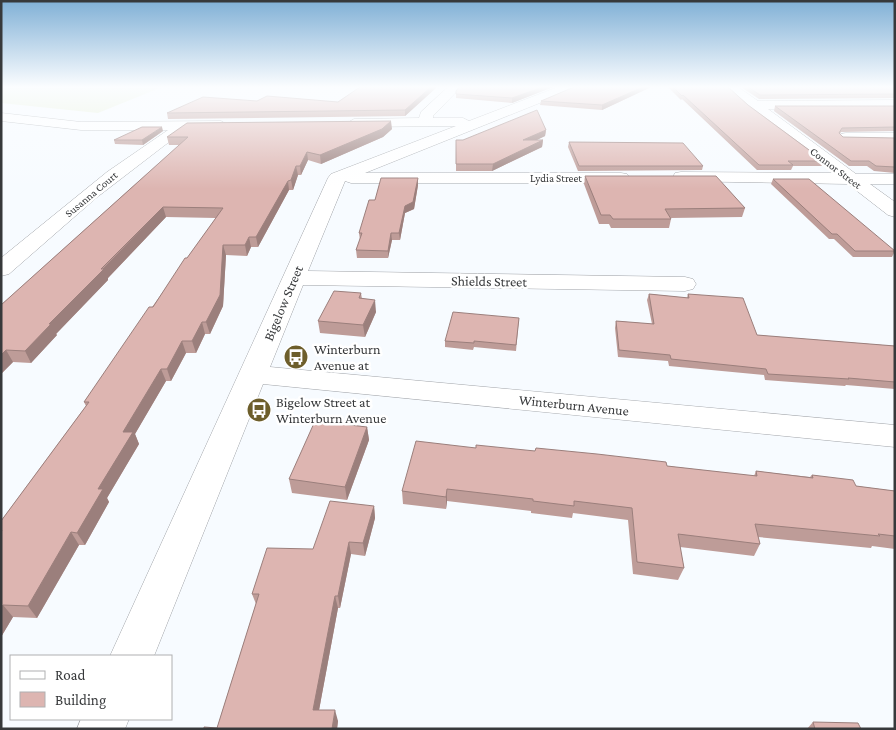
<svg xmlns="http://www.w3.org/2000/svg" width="896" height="730" font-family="'Crimson Pro',serif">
<rect width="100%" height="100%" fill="#f7fbff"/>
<path fill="#e6efd3" d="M1,87H162L98,113L1,103Z"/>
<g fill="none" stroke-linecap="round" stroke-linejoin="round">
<defs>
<g id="minor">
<path d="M448,87H461L433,116V118H463L469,121L558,87H574L572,90L365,173H621L627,174L630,178L627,182L621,183H351L345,181L308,271L685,277L693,279L696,284L693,289L685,291L303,285L270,367L895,425V447L263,384L154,656H110L328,178L331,174L456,126L354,127L347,123L354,119L419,118L421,112Z"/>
<path d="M725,87H738L758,101L895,100V108L768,109L856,174H895V184H870L895,202V217L888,215L848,184L675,181L673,177L675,173L681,172L835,173L748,108Z"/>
<path d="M1,113L81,122L221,121L228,125L221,129H188L165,145L96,198L9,274L1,276V258L107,172L168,130H81L1,121Z"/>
<path d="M846,133H895V141L841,140L839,137L841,134Z"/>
<path d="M81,719H129L125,729H77Z"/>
</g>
</defs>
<use href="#minor" stroke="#a0a3a8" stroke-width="1"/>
<use href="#minor" fill="#fff" fill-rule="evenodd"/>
</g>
<g fill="#be9c98">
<path d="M360,87H437L405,116L168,119L167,113L257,101L338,102Z"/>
<path d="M459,87H553L512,103L456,98V91Z"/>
<path d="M574,87H651L602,110L540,105L541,101Z"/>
<path d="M668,87H728L748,105L824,161L822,166H793L791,170H757L682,99L681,100Z"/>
<path d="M741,87H895V98L759,99Z"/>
<path d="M775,106H895V131L841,132L840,134L843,137L895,138V173L874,171L867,166H849L774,111Z"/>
<path d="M392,129L383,137L321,164L308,160L301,175H298L293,190H289L258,247H251L247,256L226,255L223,306L210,334H205L196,353H186L171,381H166L135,434L139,444L107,498L109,502L85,545H79L37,618L13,617L1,637V521L86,406L84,402L216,218L166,217L108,278V280L56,334L57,335L31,363L13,362L1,374V305L179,145H169L167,137Z"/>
<path d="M546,130L545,136L536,140H543L542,147L492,171H456V140H463Z"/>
<path d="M163,131L143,145L115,144L114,140Z"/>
<path d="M569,142L703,166L702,170L578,171L568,147Z"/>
<path d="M585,176L745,208L742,217L670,218L671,219L669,228H611L609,224H599L584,184Z"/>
<path d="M773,179L895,251L892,257H853L834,239H829L771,184Z"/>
<path d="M418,185L414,209L405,213L400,240H392L388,258H357L356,250L360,240L359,233L375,200Z"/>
<path d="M361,293L362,299L376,312L365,337L320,333L318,321Z"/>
<path d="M649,294L687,298L688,294L757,335L895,346V389L846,385L845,386L765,380L764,375L669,366L668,361L618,357L615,328L616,321L652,324L647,300Z"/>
<path d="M519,318L516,351L474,347L473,350L445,347V341Z"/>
<path d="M367,427L369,440L347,500L292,493L289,479Z"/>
<path d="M476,448L667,466L754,476L756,471L810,477L812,475L856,486L895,491V549L872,546L871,548L758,537L760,544L754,556L680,547L684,568L678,580L633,574L628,520L573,513L572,518L531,513V511L447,501L446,509L403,504L402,491Z"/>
<path d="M374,506L375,518L365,556L351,554L340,608H338L319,710L338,721L337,729H204L217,728L256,604L252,594Z"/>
<path d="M813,722L861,729H807Z"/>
</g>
<g fill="#9b7f7c">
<path d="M431,87H437L405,116V110Z"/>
<path d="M543,87H553L512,103V98Z"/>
<path d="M643,87H651L602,110V105Z"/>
<path d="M391,121L392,129L383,137L321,164L320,155Z"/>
<path d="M162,127L163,131L143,145L142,140Z"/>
<path d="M546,130L545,136L523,147V140Z"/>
<path d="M543,140L542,147L492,171L493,164Z"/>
<path d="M307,152L308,160L301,175L300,166Z"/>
<path d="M296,166L298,175L293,190L291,180Z"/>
<path d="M418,178V185L414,209L405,213L400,240L399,233L405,206Z"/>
<path d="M288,181L289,190L258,247L256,237Z"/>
<path d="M163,207L166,217L108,278V280L56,334L57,335L31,363L25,351L49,324Z"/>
<path d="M391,233L392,240L388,258V251Z"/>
<path d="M249,237L251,247L247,256L245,245Z"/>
<path d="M223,245L226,255L223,306L210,334L206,322Z"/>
<path d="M375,300L376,312L365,337L363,325Z"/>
<path d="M202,322L205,334L196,353L192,341Z"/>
<path d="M182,341L186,353L171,381L167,369Z"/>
<path d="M6,350L13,362L1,374V355Z"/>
<path d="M161,369L166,381L135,434L139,444L107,498L109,502L85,545L77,533L98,489L123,432Z"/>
<path d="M367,427L369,440L347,500L345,487Z"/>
<path d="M447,489V501L446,509V497Z"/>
<path d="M374,506L375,518L365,556L363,543Z"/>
<path d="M71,532L79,545L37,618L28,606Z"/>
<path d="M349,542L351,554L340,608L338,596Z"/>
<path d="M335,596L338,608L317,721L313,710Z"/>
<path d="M3,605L13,617L1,637V608Z"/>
<path d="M335,710L338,721L337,729H332Z"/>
</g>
<g fill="#ddb5b1" stroke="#9b7f7c">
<path d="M360,87H431L405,110L167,113L203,97L257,101L267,96L338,102Z"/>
<path d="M459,87H543L512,98L456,94V91Z"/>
<path d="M574,87H643L602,105L541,101Z"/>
<path d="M673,87H728L748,105L824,161H788L793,165H759L683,95L682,96Z"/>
<path d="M748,87H895V94L760,95Z"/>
<path d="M775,106H895V127L842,128L839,133L843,137L895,138V167L876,166L869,161H851Z"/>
<path d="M537,110L546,130L523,140H543L493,164H456V140H463Z"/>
<path d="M391,121L382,129L320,155L307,152L300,166H296L291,180L288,181L256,237H249L245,245H223L220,295L206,322H202L192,341H182L167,369H161L123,432H133L98,489H103L77,533L71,532L28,606L3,605L1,608V532L2,530H1V521L89,402H84L149,307H153L185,258H187L223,208L163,207L101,269H104L49,324H51L25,351L6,350L1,355V305L188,137H167L187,123Z"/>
<path d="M142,127H162L142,140H114Z"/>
<path d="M569,142L683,143L703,166H579Z"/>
<path d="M585,176H716L745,208L665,209L671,219H613L610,215H601Z"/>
<path d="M381,178H418L413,202L405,206L399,233H391L388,251L356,250L362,233H359L369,200H375Z"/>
<path d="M773,179H809L895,251H855L837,234H832Z"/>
<path d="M334,291L361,293L359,298L375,300L363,325L318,321Z"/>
<path d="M649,294L689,298L688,294L743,298L757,335L895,346V382L848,378L849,379L768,374L766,369L671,359L670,355L619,350L616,321L654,324Z"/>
<path d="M453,312L519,318L516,345L474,341V343L445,341Z"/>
<path d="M315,421L367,427L345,487L289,479Z"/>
<path d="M416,441L476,448V445L535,451L536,448L597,454L666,462L667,466L757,476L756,471L813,478L812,475L853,480L856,486L895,491V536L878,534L880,536L755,524L760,544L678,534L684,568L637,562L632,508L574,501V506L533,501V499L447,489L446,497L402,491Z"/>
<path d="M330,501L374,506L363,543L349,542L338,596H335L313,710H335L332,729H204V727L217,728L259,594H252L267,548L313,549Z"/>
<path d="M813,722L858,723L861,729H815Z"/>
</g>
<linearGradient id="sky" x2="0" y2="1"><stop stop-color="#80b0d6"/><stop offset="0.46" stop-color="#fbfdff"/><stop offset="1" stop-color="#fbfdff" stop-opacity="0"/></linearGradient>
<rect width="896" height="189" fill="url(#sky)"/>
<defs>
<symbol id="bus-disc" viewBox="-11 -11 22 22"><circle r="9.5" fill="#6d5e2b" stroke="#fff"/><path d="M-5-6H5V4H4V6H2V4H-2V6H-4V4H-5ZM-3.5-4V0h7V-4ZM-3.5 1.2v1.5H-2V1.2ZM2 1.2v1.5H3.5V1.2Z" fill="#fff"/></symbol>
</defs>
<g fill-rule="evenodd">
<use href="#bus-disc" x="282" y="343" width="28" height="28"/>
<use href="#bus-disc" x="245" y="396" width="28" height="28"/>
</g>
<g text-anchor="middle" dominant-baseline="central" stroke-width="5" stroke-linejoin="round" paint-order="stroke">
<g font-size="11" fill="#37393b" stroke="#fff">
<text transform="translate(836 168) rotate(37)">Connor Street</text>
<text x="556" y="178">Lydia Street</text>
<text transform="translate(91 194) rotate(-40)">Susanna Court</text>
</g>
<g font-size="14" fill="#37393b" stroke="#fff">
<text transform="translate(489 281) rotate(1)">Shields Street</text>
<text transform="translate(283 303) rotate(-67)">Bigelow Street</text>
<text transform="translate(574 405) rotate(6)">Winterburn Avenue</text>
</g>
<g font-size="14" fill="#37393b" stroke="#fff" text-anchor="start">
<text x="314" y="349">Winterburn<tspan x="314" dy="16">Avenue at</tspan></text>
<text x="276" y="402">Bigelow Street at<tspan x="276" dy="16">Winterburn Avenue</tspan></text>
</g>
</g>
<rect width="896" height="730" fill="none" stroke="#37393b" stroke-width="5"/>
<rect x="10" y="655" width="162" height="65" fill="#ffffff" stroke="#afb0b1"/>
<rect x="20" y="671" width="25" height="8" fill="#ffffff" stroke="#afb0b1"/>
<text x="55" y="680" font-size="15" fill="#37393b">Road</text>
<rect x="20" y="692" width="25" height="15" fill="#ddb5b1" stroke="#afb0b1"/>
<text x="55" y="705" font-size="15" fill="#37393b">Building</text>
</svg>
